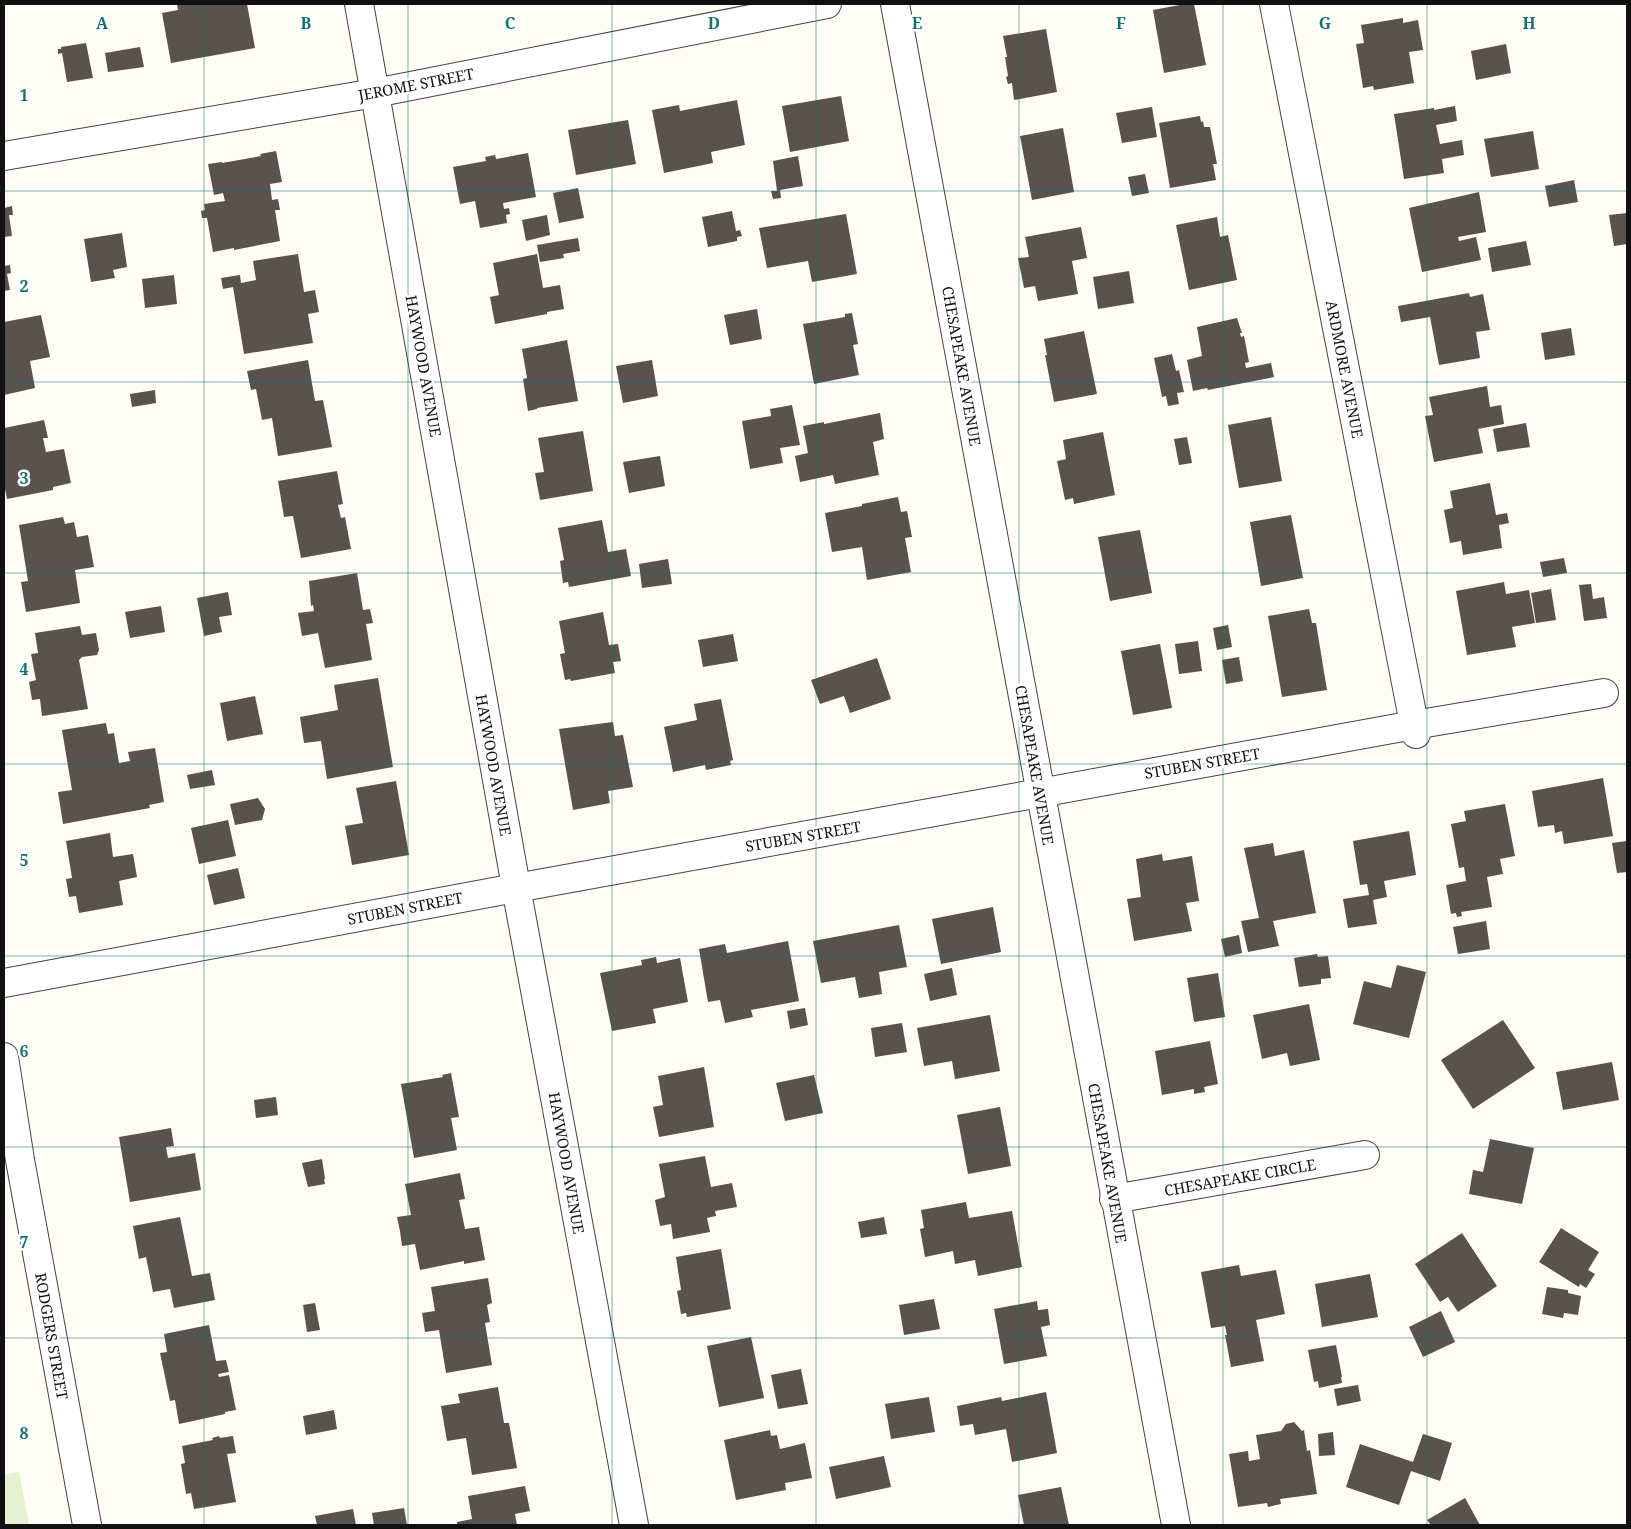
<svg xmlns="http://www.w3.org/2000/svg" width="1631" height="1529" font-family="'Noto Serif',serif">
<rect width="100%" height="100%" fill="#fffdf5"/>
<path fill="#e6f2cf" d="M19,1472L29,1525H4V1475Z"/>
<g fill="#5a524d">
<path d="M177,4H247L255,48L171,63L162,13L178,10Z"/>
<path d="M1185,4H1194L1206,65L1164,73L1153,10Z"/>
<path d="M1403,18V23L1418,20L1423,50L1409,52L1414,83L1374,90L1373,86L1363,88L1356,44L1364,43L1361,25Z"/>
<path d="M1046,29L1057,92L1014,100L1012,83L1008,84L1006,77L1008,76L1005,57H1007L1003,36Z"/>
<path d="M86,43L93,78L67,82L62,53L58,54V49H61V47Z"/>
<path d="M1506,44L1511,73L1476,80L1471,51Z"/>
<path d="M140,47L144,67L108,72L105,53Z"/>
<path d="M841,96L849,141L790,152L782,106Z"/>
<path d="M737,100L745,145L711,152L713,163L664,173L652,110L679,105L680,111Z"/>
<path d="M1455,106L1457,121L1436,125L1440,144L1462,140L1464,155L1442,159L1444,173L1404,179L1394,114L1434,108V110Z"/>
<path d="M1152,107L1157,137L1122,143L1116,113Z"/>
<path d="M1200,116L1201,122L1203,121L1204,127H1210L1217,164H1213L1216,180L1170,188L1159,123Z"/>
<path d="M628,120L636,164L576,175L568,130Z"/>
<path d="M1063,128L1074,192L1032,200L1020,136Z"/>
<path d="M1533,131L1539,169L1491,177L1484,139Z"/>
<path d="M276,151L282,182L270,184L272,200L278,199L280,210H275L280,241L234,250V248L213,252L207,218H202L201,211L205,210L204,204L225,201L223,193L214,195L208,164L222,162V163L261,156L260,154Z"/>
<path d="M528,153L536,197L503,203L504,209L509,208L510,214L506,215L507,223L480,228L475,201L460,204L453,167L486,161L485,157L495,155L496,159Z"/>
<path d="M798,156L803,186L780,190L781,198L773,199L771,191H777L773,161Z"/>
<path d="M1145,174L1149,193L1132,196L1128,177Z"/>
<path d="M1574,180L1578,202L1549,207L1545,186Z"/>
<path d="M578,188L584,218L559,223L553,193Z"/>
<path d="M1479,192L1486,232L1458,237L1459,241L1476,237L1481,260L1422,272L1409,208Z"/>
<path d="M12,206L13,215H9L12,236L4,237V208Z"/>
<path d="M732,211L736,231L740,230L742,236L737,237V241L708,247L702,217Z"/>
<path d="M1627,213V244L1614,246L1609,215Z"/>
<path d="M846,214L857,274L812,282L808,261L767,268L759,228Z"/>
<path d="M547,215L550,235L526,241L522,220Z"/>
<path d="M1217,217L1220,237L1228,235L1237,280L1189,290L1176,225Z"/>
<path d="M1081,227L1087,258L1072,261L1078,294L1038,301L1035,286L1024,288L1018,258L1029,257L1025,237Z"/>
<path d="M122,233L127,267L113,270L115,278L91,282L84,239Z"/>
<path d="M578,238L580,251L563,254L564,258L540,262L537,245Z"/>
<path d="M1526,241L1531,265L1492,272L1488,248Z"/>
<path d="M298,254L304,292L315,290L319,312L308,314L313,343L244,354L233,287L223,289L221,278L240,275L241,283L256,280L253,261Z"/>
<path d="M537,254L543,288L560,285L564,309L547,312V314L495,324L490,297L499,295L493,263Z"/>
<path d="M10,265L11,273L7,274L10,290L4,291V266Z"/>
<path d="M1129,271L1134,303L1098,309L1093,277Z"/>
<path d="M174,275L177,304L145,308L142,279Z"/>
<path d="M1469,293L1470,297L1483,294L1490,330L1476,332L1480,358L1439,365L1430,317L1401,322L1398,306Z"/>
<path d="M757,309L762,339L730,345L724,315Z"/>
<path d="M852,313L858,344L853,345L859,375L814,384L803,324L845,317V314Z"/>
<path d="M41,315L50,357L30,361L35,388L4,395V322Z"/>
<path d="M1237,318L1242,333H1240L1241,337L1244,336L1249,362L1245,363L1246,368L1271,363L1274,377L1208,390L1207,388L1193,391L1187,360L1202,356L1197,327Z"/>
<path d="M1571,328L1575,355L1545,360L1541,333Z"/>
<path d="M1084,331L1097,394L1054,402L1045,355H1047L1044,339Z"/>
<path d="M567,340L578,401L537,408V409L528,411L523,379L527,378L522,349Z"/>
<path d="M1172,354L1176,371L1179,370L1184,392L1177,393L1179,404L1168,406L1166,396L1162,397L1154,358Z"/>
<path d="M308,360L315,401L323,400L332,447L278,456L272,418L262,420L256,389L251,390L247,371Z"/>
<path d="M652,360L658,396L623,403L616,366Z"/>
<path d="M1487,386L1490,407L1501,405L1504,424L1478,429L1483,453L1434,462L1425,416L1433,415L1429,397Z"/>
<path d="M155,390L156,403L132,407L130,394Z"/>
<path d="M792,405L800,445L780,448L783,463L750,469L742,421L771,416L770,409Z"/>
<path d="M880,413L884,439L873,442L879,475L835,484L833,475L800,482L795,456L808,453L803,426L824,422V424Z"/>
<path d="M1271,417L1282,481L1239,488L1228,425Z"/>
<path d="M44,420L48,438H43L46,452L64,449L71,483L53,487V490L7,499L4,484V428Z"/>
<path d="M1526,423L1530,447L1497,452L1493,429Z"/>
<path d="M583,431L593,491L540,500L535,473L544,472L538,438Z"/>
<path d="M1103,432L1115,495L1074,504L1073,498L1065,500L1057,461L1066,459L1063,440Z"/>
<path d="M1187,437L1192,463L1179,465L1174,439Z"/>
<path d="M660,456L665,486L629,493L623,462Z"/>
<path d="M337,471L343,504L338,505L341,518L345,517L351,549L301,558L293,516L284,517L278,481Z"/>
<path d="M1490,483L1496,515L1507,513L1509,523L1499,525L1502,548L1463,555L1461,541L1450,543L1444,510L1453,508L1450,491Z"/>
<path d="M898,497L901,512L907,511L912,537L905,538L911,572L867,580L862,547L832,552L825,513L862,506V504Z"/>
<path d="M1291,515L1303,578L1261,586L1250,522Z"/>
<path d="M63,517L65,524L74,522L77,537L88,535L94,567L75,570L80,603L26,612L21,582L28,581L19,525Z"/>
<path d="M602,520L608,552L626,549L631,576L569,587L568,582L563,583L560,561L564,560L558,528Z"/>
<path d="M1140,530L1152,593L1110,601L1098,537Z"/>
<path d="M1564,558L1567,573L1543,577L1540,562Z"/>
<path d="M668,559L672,584L642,588L639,564Z"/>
<path d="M357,573L363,610L370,609L373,623L366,624L372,660L325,668L318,633L302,636L298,613L314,611L313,605L311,606L309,581Z"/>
<path d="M1504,582L1506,594L1529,590L1535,623L1512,627L1516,647L1467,655L1456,591Z"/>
<path d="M1591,584L1593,599L1604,597L1607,618L1584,621L1579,585Z"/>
<path d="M1551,589L1556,620L1536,623L1531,593Z"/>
<path d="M228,592L232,615L219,617L222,632L204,636L197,598Z"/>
<path d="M161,606L165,632L130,638L125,612Z"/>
<path d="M1309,609L1312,623H1316L1327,690L1282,697L1268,616Z"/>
<path d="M603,612L609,645L618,644L621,661L613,662L615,673L571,681L570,679L565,680L560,654L565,653L559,621Z"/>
<path d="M1228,625L1232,647L1217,650L1213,628Z"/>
<path d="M80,626L82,635L96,633L99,650L97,655L82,657L79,660L88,709L42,716L40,699L32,700L29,682L36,680L31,654L38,653L35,633Z"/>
<path d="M733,634L738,661L703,667L698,640Z"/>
<path d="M1198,641L1202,671L1179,674L1175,644Z"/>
<path d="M1160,644L1172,708L1133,715L1121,651Z"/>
<path d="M1239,657L1243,681L1226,684L1222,660Z"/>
<path d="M877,658L891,699L850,713L844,696L820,704L811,680Z"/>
<path d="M378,678L393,767L327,779L321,741L304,743L300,717L338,710L334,685Z"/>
<path d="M255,696L263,734L227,741L220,703Z"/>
<path d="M721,699L733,760L730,761L731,765L706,770L705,765L673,772L664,727L697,720L694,704Z"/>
<path d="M613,722L615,736L623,735L633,787L608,791L610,803L573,810L559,729Z"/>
<path d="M106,723L108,734L114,733L119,763L130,761L128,752L155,748L164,802L149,805L150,808L63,824L58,792L72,790L62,730Z"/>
<path d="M212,770L215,785L190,789L187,775Z"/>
<path d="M1603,778L1613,836L1564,844L1562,831L1555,833L1554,825L1538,827L1532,791Z"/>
<path d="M396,781L409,855L352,865L345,826L363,823L356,788Z"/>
<path d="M258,798L265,809L262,820L235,825L230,804Z"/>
<path d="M1505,804L1515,856L1500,859L1503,874L1487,877L1492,907L1461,912L1462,916L1457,917L1456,913L1451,914L1446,885L1466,881L1464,867L1459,868L1451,824L1466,821L1464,811Z"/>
<path d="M228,820L236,856L199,864L191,828Z"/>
<path d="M1409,831L1416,875L1384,881L1387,897L1373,900L1377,924L1348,928L1343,899L1369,895L1367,884L1360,885L1353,841Z"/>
<path d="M110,833L113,857L133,854L137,877L119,881L123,905L79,913L76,896L69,897L66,879L72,878L66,841Z"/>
<path d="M1627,841V872L1617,873L1612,843Z"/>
<path d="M1273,843L1275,856L1304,850L1316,913L1273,921L1279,946L1248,952L1241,921L1259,918L1244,848Z"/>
<path d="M1162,854L1163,861L1192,856L1199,901L1186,903L1192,931L1134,941L1127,899L1141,897L1136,859Z"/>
<path d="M238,868L245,898L214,905L207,875Z"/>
<path d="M993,907L1001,952L941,964L932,919Z"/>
<path d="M1486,921L1490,949L1458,954L1453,927Z"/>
<path d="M899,925L907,967L879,972L882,994L859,998L855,977L821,983L813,941Z"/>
<path d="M1239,935L1242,953L1225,957L1221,939Z"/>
<path d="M788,941L799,1001L751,1010L753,1017L725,1023L720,1000L708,1002L699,949L725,944L727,953Z"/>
<path d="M1317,954L1318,957L1328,956L1331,978L1321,979V984L1299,987L1294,958Z"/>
<path d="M656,957L657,963L680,958L688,1002L653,1009L656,1023L612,1031L600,973L642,965L641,960Z"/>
<path d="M1397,965L1426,972L1409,1038L1353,1024L1364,981L1391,988Z"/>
<path d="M952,968L957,995L930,1001L924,974Z"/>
<path d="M1218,973L1225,1017L1194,1022L1187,978Z"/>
<path d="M1309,1004L1320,1060L1290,1066L1287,1053L1262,1059L1253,1015Z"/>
<path d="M805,1008L808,1025L790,1029L787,1011Z"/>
<path d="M990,1015L1000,1071L955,1079L952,1061L924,1066L917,1028Z"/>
<path d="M1503,1020L1535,1068L1473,1109L1441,1060Z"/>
<path d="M902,1023L907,1052L875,1057L871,1028Z"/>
<path d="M1210,1041L1218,1084L1204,1087L1205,1092L1194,1094V1089L1162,1095L1155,1051Z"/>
<path d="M1612,1062L1619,1100L1563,1110L1556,1072Z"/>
<path d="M704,1067L714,1127L659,1137L653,1107L663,1105L658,1076Z"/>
<path d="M451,1073L459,1117L451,1118L457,1150L414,1158L401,1084L443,1077L442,1075Z"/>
<path d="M814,1075L823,1113L785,1121L776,1083Z"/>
<path d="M276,1097L278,1115L256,1118L254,1100Z"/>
<path d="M1000,1107L1011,1166L968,1174L957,1115Z"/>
<path d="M171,1128L174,1146L166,1147L168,1158L195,1153L201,1190L130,1202L119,1137Z"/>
<path d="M1490,1139L1534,1148L1522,1204L1469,1194L1473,1170L1483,1172Z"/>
<path d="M705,1156L711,1187L732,1183L737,1207L715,1211L716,1216L707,1218L710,1232L673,1239L671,1224L660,1226L655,1200L665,1197L659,1164Z"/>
<path d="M322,1159L325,1179H324L325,1184L308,1187L302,1163Z"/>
<path d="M460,1173L465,1199L459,1200L465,1229L479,1227L485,1260L464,1264V1261L420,1270L415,1244L402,1246L400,1231L397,1217L411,1215L405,1184Z"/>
<path d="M966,1202L969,1218L1012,1211L1022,1267L978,1276L975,1260L955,1264L953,1251L925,1257L920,1229L924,1228L921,1210Z"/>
<path d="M180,1217L192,1276L210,1273L215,1300L174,1308L170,1289L153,1292L146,1257L139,1259L133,1226Z"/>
<path d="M884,1217L887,1234L861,1238L858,1222Z"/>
<path d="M1561,1228L1599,1252L1588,1270L1595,1274L1586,1288L1580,1284L1579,1287L1539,1262Z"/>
<path d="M1462,1233L1497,1286L1458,1312L1448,1297L1440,1302L1415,1264Z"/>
<path d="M721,1249L731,1309L687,1317L686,1313L681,1314L677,1291L681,1290L676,1257Z"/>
<path d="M1239,1265L1241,1276L1276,1270L1285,1314L1256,1320L1264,1361L1231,1367L1225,1335H1227L1225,1326L1211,1328L1201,1272Z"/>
<path d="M1370,1274L1378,1317L1322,1327L1315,1284Z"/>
<path d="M488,1278L492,1303L487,1305L490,1322L485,1323L492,1365L446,1373L439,1330L425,1332L422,1313L435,1311L431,1287Z"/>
<path d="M1547,1287L1568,1290V1293L1581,1296L1578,1315L1564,1313L1563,1318L1542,1314Z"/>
<path d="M934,1299L940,1329L904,1335L899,1305Z"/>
<path d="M1037,1301L1038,1310L1048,1309L1050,1325L1041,1327L1047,1356L1004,1364L994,1309Z"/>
<path d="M315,1303L320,1330L307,1332L303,1305Z"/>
<path d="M1441,1311L1455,1342L1423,1357L1409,1327Z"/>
<path d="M209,1325L216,1361L226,1360L229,1372L218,1374L219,1377L229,1375L236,1410L225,1412V1414L179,1424L175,1400L170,1401L160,1353L167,1352L164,1334Z"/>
<path d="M751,1337L764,1398L719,1407L707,1346Z"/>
<path d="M1336,1345L1342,1377H1341L1342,1383L1319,1388L1318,1381L1314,1382L1308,1350Z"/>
<path d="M801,1369L808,1404L778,1409L771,1375Z"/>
<path d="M1358,1385L1361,1401L1337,1406L1334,1389Z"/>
<path d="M498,1387L504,1423H509L517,1468L472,1475L466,1438L447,1441L441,1406L460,1403L458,1394Z"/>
<path d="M1046,1392L1057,1453L1012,1462L1006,1429L975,1435L973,1424L960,1426L957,1406L1001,1397L1002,1401Z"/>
<path d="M929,1397L935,1432L891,1439L885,1404Z"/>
<path d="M334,1410L337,1429L306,1435L303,1416Z"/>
<path d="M1294,1422L1302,1431L1304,1430L1307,1451L1310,1450L1317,1494L1280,1499L1281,1504L1268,1507L1267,1503L1238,1507L1229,1454L1248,1451L1249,1461L1260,1459L1256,1435L1281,1431L1286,1424Z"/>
<path d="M770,1430L771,1436L777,1435L780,1449L805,1443L812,1478L785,1483L786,1490L736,1500L724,1440Z"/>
<path d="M1333,1432L1335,1455L1319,1456L1318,1434Z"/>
<path d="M1423,1434L1452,1443L1440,1481L1411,1471L1399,1505L1346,1487L1360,1444L1413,1462Z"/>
<path d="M219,1436L220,1438L233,1436L236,1453L227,1454L236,1502L194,1509L191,1493L186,1494L181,1464L185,1463L182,1446L213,1440L212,1438Z"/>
<path d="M884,1456L891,1487L836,1499L829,1467Z"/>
<path d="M525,1486L530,1511L515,1514L517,1525H457V1522L472,1519L468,1496Z"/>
<path d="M1061,1487L1069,1525H1024L1018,1495Z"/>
<path d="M1465,1498L1480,1525H1431L1427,1520Z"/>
<path d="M404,1508L407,1525H374L372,1513Z"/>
<path d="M353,1509L356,1525H317L315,1516Z"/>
</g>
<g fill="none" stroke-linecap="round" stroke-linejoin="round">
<defs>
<g id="minor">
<path d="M359,4L518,898L634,1525"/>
<path d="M1274,4L1416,734"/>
<path d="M4,156L375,93L827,4"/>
<path d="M4,983L516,888L1414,725L1604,693"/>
<path d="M4,1057L20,1160L87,1525"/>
<path d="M1114,1199L1365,1155"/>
</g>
<path id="tertiary" d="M895,4L1176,1525"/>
</defs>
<use href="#minor" stroke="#444" stroke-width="30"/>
<use href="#tertiary" stroke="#444" stroke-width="30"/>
<use href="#minor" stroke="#fff" stroke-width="28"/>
<use href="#tertiary" stroke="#fff" stroke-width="28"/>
</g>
<path fill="none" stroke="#0f766e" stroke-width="1" stroke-opacity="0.55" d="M204,4V1525M408,4V1525M612,4V1525M816,4V1525M1019,4V1525M1223,4V1525M1427,4V1525M4,191H1627M4,382H1627M4,573H1627M4,764H1627M4,956H1627M4,1147H1627M4,1338H1627"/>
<g text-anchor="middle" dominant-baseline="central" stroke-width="5" stroke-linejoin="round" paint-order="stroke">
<g font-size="15" fill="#111" stroke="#fff">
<text transform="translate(416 84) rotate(-11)">JEROME STREET</text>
<text transform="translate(424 366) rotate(80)">HAYWOOD AVENUE</text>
<text transform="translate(962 366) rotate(80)">CHESAPEAKE AVENUE</text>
<text transform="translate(1345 369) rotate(79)">ARDMORE AVENUE</text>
<text transform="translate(1202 763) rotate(-10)">STUBEN STREET</text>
<text transform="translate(494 765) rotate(80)">HAYWOOD AVENUE</text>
<text transform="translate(1035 765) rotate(80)">CHESAPEAKE AVENUE</text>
<text transform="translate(803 836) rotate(-10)">STUBEN STREET</text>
<text transform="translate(405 908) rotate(-11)">STUBEN STREET</text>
<text transform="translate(567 1163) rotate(80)">HAYWOOD AVENUE</text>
<text transform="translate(1108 1163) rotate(80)">CHESAPEAKE AVENUE</text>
<text transform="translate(1240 1177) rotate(-10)">CHESAPEAKE CIRCLE</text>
<text transform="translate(52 1336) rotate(80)">RODGERS STREET</text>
</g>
</g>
<g font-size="16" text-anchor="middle" font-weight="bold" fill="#0f766e" stroke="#fff" stroke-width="5" stroke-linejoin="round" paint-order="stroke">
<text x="102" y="29">A</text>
<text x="306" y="29">B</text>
<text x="510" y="29">C</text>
<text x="714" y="29">D</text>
<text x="917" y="29">E</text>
<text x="1121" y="29">F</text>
<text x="1325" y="29">G</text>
<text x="1529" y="29">H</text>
<text x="24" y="101">1</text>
<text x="24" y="292">2</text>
<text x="24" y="484">3</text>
<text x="24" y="675">4</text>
<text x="24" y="866">5</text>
<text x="24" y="1057">6</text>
<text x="24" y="1248">7</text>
<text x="24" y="1439">8</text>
</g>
<rect width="1631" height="1529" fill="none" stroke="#111111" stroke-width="10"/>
</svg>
